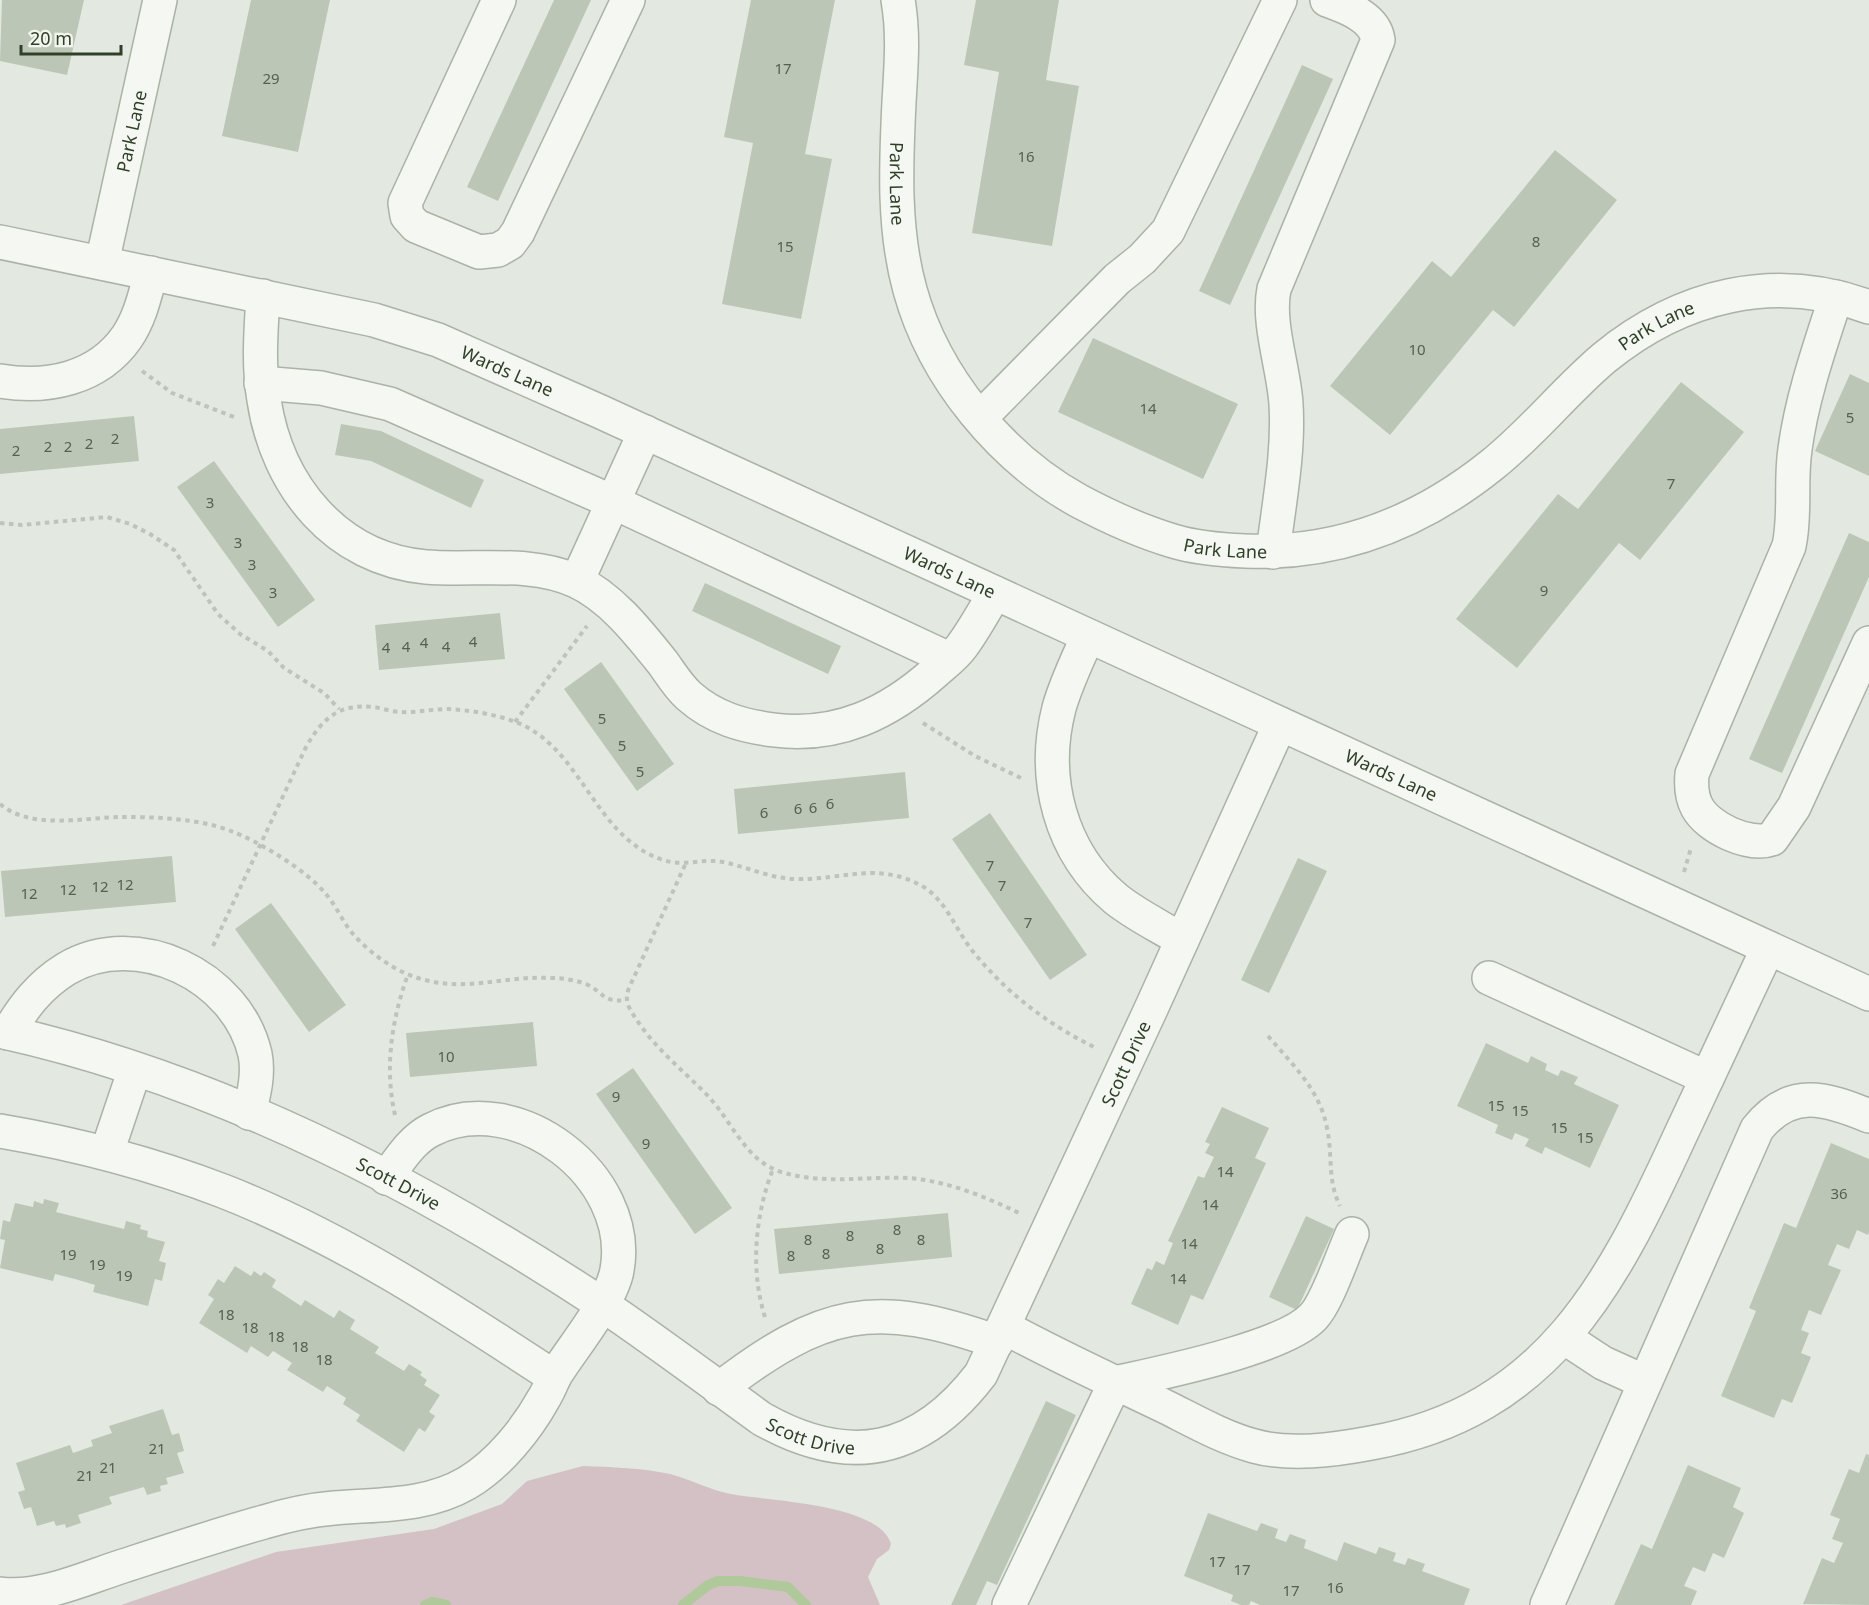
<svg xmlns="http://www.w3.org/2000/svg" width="1869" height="1605" font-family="'Noto Sans',sans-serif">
<rect width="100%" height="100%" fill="#e3e9e0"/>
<path fill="#d3c1c5" d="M583,1466C613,1467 641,1468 670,1474C690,1479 710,1490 731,1494C766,1501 879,1503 891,1544L889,1550L877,1559L868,1577L880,1605H121L276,1552L434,1529L502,1504L527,1481Z"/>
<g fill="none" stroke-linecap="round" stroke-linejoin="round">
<g stroke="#b0c99b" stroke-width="10">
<path d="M425,1605L432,1602L446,1605"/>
<path d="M683,1605L708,1585L718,1581H740L788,1587L806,1605"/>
</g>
</g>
<g fill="#bcc6b7">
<path d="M2,0H84L67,75L0,61Z"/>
<path d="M251,0H330L298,152L222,136Z"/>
<path d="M554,0H591L498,201L467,187Z"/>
<path d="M751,0H835L805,154L832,159L801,319L722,304L753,143L724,137Z"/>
<path d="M976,0H1059L1046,80L1079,86L1052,246L972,233L999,72L964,65Z"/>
<path d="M1302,65L1333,79L1230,305L1199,291Z"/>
<path d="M1555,150L1617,200L1514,327L1493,310L1390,435L1330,386L1432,261L1451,277Z"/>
<path d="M1093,338L1238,404L1203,479L1058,412Z"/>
<path d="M1850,374L1869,383V476L1815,451Z"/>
<path d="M1681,382L1744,432L1640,560L1619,543L1517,668L1456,619L1558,494L1578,509Z"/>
<path d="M134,416L139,461L0,474V429Z"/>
<path d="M341,424L381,431L484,480L471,508L371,461L335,455Z"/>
<path d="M214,461L315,600L278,627L177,487Z"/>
<path d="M1849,533L1869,542V577L1782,773L1749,759Z"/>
<path d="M705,583L841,646L828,674L692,611Z"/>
<path d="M500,613L505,659L379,670L375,625Z"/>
<path d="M601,662L674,764L637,791L564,689Z"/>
<path d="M905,772L909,818L738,834L734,789Z"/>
<path d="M990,813L1087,955L1050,980L952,839Z"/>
<path d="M172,856L176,902L5,917L1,871Z"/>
<path d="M1298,858L1327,871L1269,993L1241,980Z"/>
<path d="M271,903L346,1005L309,1032L235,929Z"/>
<path d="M533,1022L537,1066L410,1077L406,1033Z"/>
<path d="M1486,1043L1528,1063L1531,1056L1547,1064L1545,1070L1558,1076L1561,1070L1578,1077L1574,1084L1619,1105L1590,1168L1545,1147L1542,1154L1525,1146L1529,1139L1515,1133L1512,1140L1495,1133L1498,1125L1457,1106Z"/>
<path d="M633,1068L732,1208L695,1234L596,1094Z"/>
<path d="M1222,1107L1269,1128L1255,1158L1266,1163L1203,1300L1191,1295L1178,1325L1131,1304L1147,1268L1152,1270L1156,1261L1164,1265L1173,1243L1168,1241L1198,1176L1204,1178L1214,1157L1205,1153L1210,1144L1205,1142Z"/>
<path d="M1831,1143L1869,1159V1232L1868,1235L1857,1230L1849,1249L1837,1244L1828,1265L1841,1270L1821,1315L1809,1310L1801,1330L1809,1333L1801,1353L1811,1357L1792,1403L1782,1399L1774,1418L1721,1396L1756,1311L1749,1308L1784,1223L1796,1228Z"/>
<path d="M44,1199L59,1203L56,1212L124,1229L126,1221L141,1225L140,1229L148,1231L147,1237L165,1242L159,1261L166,1263L162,1281L155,1279L148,1306L93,1292L95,1285L75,1279L55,1274L53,1281L0,1268L5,1240L0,1239L3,1220L10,1222L15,1203L33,1207L34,1201L43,1204Z"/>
<path d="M948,1213L952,1257L779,1274L774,1229Z"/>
<path d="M1306,1216L1334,1229L1297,1310L1269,1297Z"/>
<path d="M235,1266L251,1276L254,1271L261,1276L264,1272L276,1280L272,1287L301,1306L305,1300L334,1318L339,1310L355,1320L350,1329L379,1347L375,1353L404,1371L409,1364L422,1372L420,1375L427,1380L424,1385L440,1395L429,1412L435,1416L425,1432L419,1428L404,1452L356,1421L360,1415L343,1404L346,1398L327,1386L323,1392L287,1370L292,1363L273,1351L268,1357L251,1346L247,1353L199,1323L214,1299L208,1295L218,1279L224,1283Z"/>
<path d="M1046,1401L1076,1415L997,1585L987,1581L976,1605H951Z"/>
<path d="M163,1409L172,1435L179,1433L184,1451L177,1453L184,1473L166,1478L168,1484L160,1486L161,1491L147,1495L144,1487L109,1497L112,1504L78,1515L81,1523L66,1528L65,1524L56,1526L54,1521L37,1526L31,1507L24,1509L18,1492L25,1490L16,1463L70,1445L73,1453L93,1446L91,1440L112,1433L109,1426Z"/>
<path d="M1866,1454L1869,1455V1605L1803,1604L1822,1558L1834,1563L1843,1543L1832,1539L1840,1519L1830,1515L1849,1469L1859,1473Z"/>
<path d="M1688,1465L1741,1488L1733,1507L1744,1513L1724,1558L1713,1553L1705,1572L1693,1567L1684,1586L1697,1591L1691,1605H1614L1641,1544L1652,1549Z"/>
<path d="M1208,1513L1257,1531L1261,1523L1278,1529L1275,1538L1286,1542L1290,1534L1306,1540L1304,1548L1337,1561L1344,1542L1376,1554L1379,1547L1396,1553L1393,1561L1405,1565L1408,1558L1425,1564L1422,1571L1470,1589L1464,1605H1260L1251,1601L1249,1605H1241L1231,1601L1233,1595L1184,1576Z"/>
</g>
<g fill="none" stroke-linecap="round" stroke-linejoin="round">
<defs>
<g id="minor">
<path d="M499,0L405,203L407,216L416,226L479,252L498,250L510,243L518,232L628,0"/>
<path id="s1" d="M898,0C904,34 901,67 899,102C896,164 893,229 910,290C934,377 1001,458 1079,501C1109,517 1140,531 1173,541C1196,548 1221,550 1245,551C1339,555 1420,523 1493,464C1533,432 1565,391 1604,358C1681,295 1774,272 1869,307"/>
<path id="s2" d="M0,242L374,320L438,340L601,412L1869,994"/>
<path id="s3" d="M102,263L160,0"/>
<path d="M263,296C261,331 258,365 264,400C277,486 336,559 426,567C474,571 530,560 576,581C611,597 639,633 663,663C671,674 678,686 689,696C714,718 742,726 774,730C838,738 889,713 935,672C944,664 955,656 962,646C974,630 984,611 995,593"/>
<path d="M1836,297C1820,346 1802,397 1795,449C1790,482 1796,514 1789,546L1692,774C1691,785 1691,796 1697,807C1708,828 1749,847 1772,839L1794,807L1869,643"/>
<path d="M0,381C47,389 98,379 127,337C140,318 145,295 151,273"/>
<path d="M261,383L321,388L390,404L613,502L949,659"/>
<path d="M980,418L1117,279L1142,259L1168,231L1280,0"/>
<path d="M1273,552C1279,503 1289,453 1286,404C1284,369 1267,323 1274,289L1378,40C1375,17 1346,7 1327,0"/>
<path d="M577,581L645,432"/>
<path d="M1088,636C1078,659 1066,683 1059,708C1041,778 1060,852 1116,899C1136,915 1161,927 1182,940"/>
<path d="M1489,978L1707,1078"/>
<path id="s4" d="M0,1031C214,1078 418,1183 600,1303C655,1340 708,1380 762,1419C849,1468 920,1454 981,1374L1150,1011L1280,724"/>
<path d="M8,1033C23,1007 40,985 66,969C137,927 237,976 255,1054C259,1074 254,1094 249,1113"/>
<path d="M0,1131C77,1144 150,1163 223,1191C341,1237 449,1308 554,1377"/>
<path d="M107,1152L135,1069"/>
<path d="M1004,1327C1057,1356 1112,1381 1166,1407C1194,1421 1224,1438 1254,1446C1290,1456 1334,1450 1371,1443C1547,1412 1612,1284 1680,1136C1709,1073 1739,1011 1768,948"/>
<path d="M1565,1338L1603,1363L1645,1382"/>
<path d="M719,1389C822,1310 874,1298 997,1342"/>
<path d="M0,1594C39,1599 81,1580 117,1568C166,1552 214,1536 264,1522C287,1515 310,1510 334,1508C379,1504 426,1507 467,1483C498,1465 527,1429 544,1398C549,1390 552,1381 556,1374C573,1347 612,1300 617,1270C634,1176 515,1086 431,1130C411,1140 399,1161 386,1178"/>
<path d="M1009,1605L1115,1383C1160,1373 1284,1348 1313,1317C1327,1303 1343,1254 1352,1234"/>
<path d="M1547,1605L1757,1129C1790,1087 1826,1098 1869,1116"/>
</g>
</defs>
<use href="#minor" stroke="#aab3a5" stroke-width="36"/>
<g stroke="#bdc4b9" stroke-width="4" stroke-dasharray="4.5 4.5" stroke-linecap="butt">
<path d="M142,371L172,393L234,417"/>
<path d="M0,523L22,525L107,517L130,524L150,534L174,550L218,614L240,634L268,651L284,668L324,693L339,709"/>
<path d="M515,722L587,626"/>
<path d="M923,723L975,756L1021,778"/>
<path d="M0,804C31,830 82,818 119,817C155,817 197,818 231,831C258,841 306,870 325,893C336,905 342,921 353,934C367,950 388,966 407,974C460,996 501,975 551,978C563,978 575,980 586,984C604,992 602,1003 626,1000"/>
<path d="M685,865L629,988C626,996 626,1002 630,1009C650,1045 682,1069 709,1097C732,1122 746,1161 781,1172C824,1185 865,1176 908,1178C948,1181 986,1197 1021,1214"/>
<path d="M1684,872L1691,848"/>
<path d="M213,946L306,747C322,719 339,703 373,707C382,708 391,712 401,712C416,713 432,709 448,709C469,710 493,714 513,721C582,745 593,837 663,860C684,867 702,858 723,862C748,867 771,879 797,879C843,880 877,861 922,886C945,899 955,928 971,949C1005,992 1047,1024 1096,1048"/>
<path d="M1268,1036C1292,1064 1320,1090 1327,1128C1333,1156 1327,1180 1340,1206"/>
<path d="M395,1115C384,1067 392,1019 408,974"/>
<path d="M765,1317C750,1270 755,1215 773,1169"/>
</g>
<use href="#minor" stroke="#f4f7f2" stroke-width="33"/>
</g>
<g text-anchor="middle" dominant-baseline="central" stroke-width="5" stroke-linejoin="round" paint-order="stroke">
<g font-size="15" fill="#53624c">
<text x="783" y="68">17</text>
<text x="271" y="78">29</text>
<text x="1026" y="156">16</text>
<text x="1536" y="241">8</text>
<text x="785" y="246">15</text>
<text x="1417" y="349">10</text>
<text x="1148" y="408">14</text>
<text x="1850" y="417">5</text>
<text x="115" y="438">2</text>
<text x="89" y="443">2</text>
<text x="48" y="446">2</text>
<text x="68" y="446">2</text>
<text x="16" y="450">2</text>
<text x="1671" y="483">7</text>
<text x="210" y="502">3</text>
<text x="238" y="542">3</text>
<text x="252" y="564">3</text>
<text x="1544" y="590">9</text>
<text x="273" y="592">3</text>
<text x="473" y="641">4</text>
<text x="424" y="642">4</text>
<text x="406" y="646">4</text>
<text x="446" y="646">4</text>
<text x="386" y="647">4</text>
<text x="602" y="718">5</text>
<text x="622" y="745">5</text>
<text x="640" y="771">5</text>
<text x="830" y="803">6</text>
<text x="813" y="807">6</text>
<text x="798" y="808">6</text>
<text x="764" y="812">6</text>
<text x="990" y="865">7</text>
<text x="125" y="884">12</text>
<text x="1002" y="885">7</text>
<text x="100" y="886">12</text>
<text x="68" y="889">12</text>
<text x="29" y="893">12</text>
<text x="1028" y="922">7</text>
<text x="446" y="1056">10</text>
<text x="616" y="1096">9</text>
<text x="1496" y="1105">15</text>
<text x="1520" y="1110">15</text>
<text x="1559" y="1127">15</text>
<text x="1585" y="1137">15</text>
<text x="646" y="1143">9</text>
<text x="1225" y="1171">14</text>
<text x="1839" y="1193">36</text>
<text x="1210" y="1204">14</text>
<text x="897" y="1229">8</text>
<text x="850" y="1235">8</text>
<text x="808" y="1239">8</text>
<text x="921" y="1239">8</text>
<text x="1189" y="1243">14</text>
<text x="880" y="1248">8</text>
<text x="826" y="1253">8</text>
<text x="68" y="1254">19</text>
<text x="791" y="1255">8</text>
<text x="97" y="1264">19</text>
<text x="124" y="1275">19</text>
<text x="1178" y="1278">14</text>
<text x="226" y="1314">18</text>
<text x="250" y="1327">18</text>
<text x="276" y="1336">18</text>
<text x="300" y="1346">18</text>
<text x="324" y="1359">18</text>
<text x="157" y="1448">21</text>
<text x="108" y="1467">21</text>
<text x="85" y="1475">21</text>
<text x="1217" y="1561">17</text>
<text x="1242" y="1569">17</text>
<text x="1335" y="1587">16</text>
<text x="1291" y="1590">17</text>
</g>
<g font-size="18" fill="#304028" stroke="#f2f6ef">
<text stroke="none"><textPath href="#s3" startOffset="135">Park Lane</textPath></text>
<text stroke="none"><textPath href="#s1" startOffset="184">Park Lane</textPath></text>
<text stroke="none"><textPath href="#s1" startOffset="1228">Park Lane</textPath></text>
<text stroke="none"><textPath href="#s2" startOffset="525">Wards Lane</textPath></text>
<text stroke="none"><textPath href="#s1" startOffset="724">Park Lane</textPath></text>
<text stroke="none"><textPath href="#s2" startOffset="1011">Wards Lane</textPath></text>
<text stroke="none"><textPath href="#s2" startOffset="1497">Wards Lane</textPath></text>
<text stroke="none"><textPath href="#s4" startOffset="1454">Scott Drive</textPath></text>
<text stroke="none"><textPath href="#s4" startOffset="428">Scott Drive</textPath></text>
<text stroke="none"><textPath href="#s4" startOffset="914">Scott Drive</textPath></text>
</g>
</g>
<path d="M21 45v9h100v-9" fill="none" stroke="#304028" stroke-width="3"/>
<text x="30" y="45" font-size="18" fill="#304028" stroke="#f2f6ef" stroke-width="4.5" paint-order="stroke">20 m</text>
</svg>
